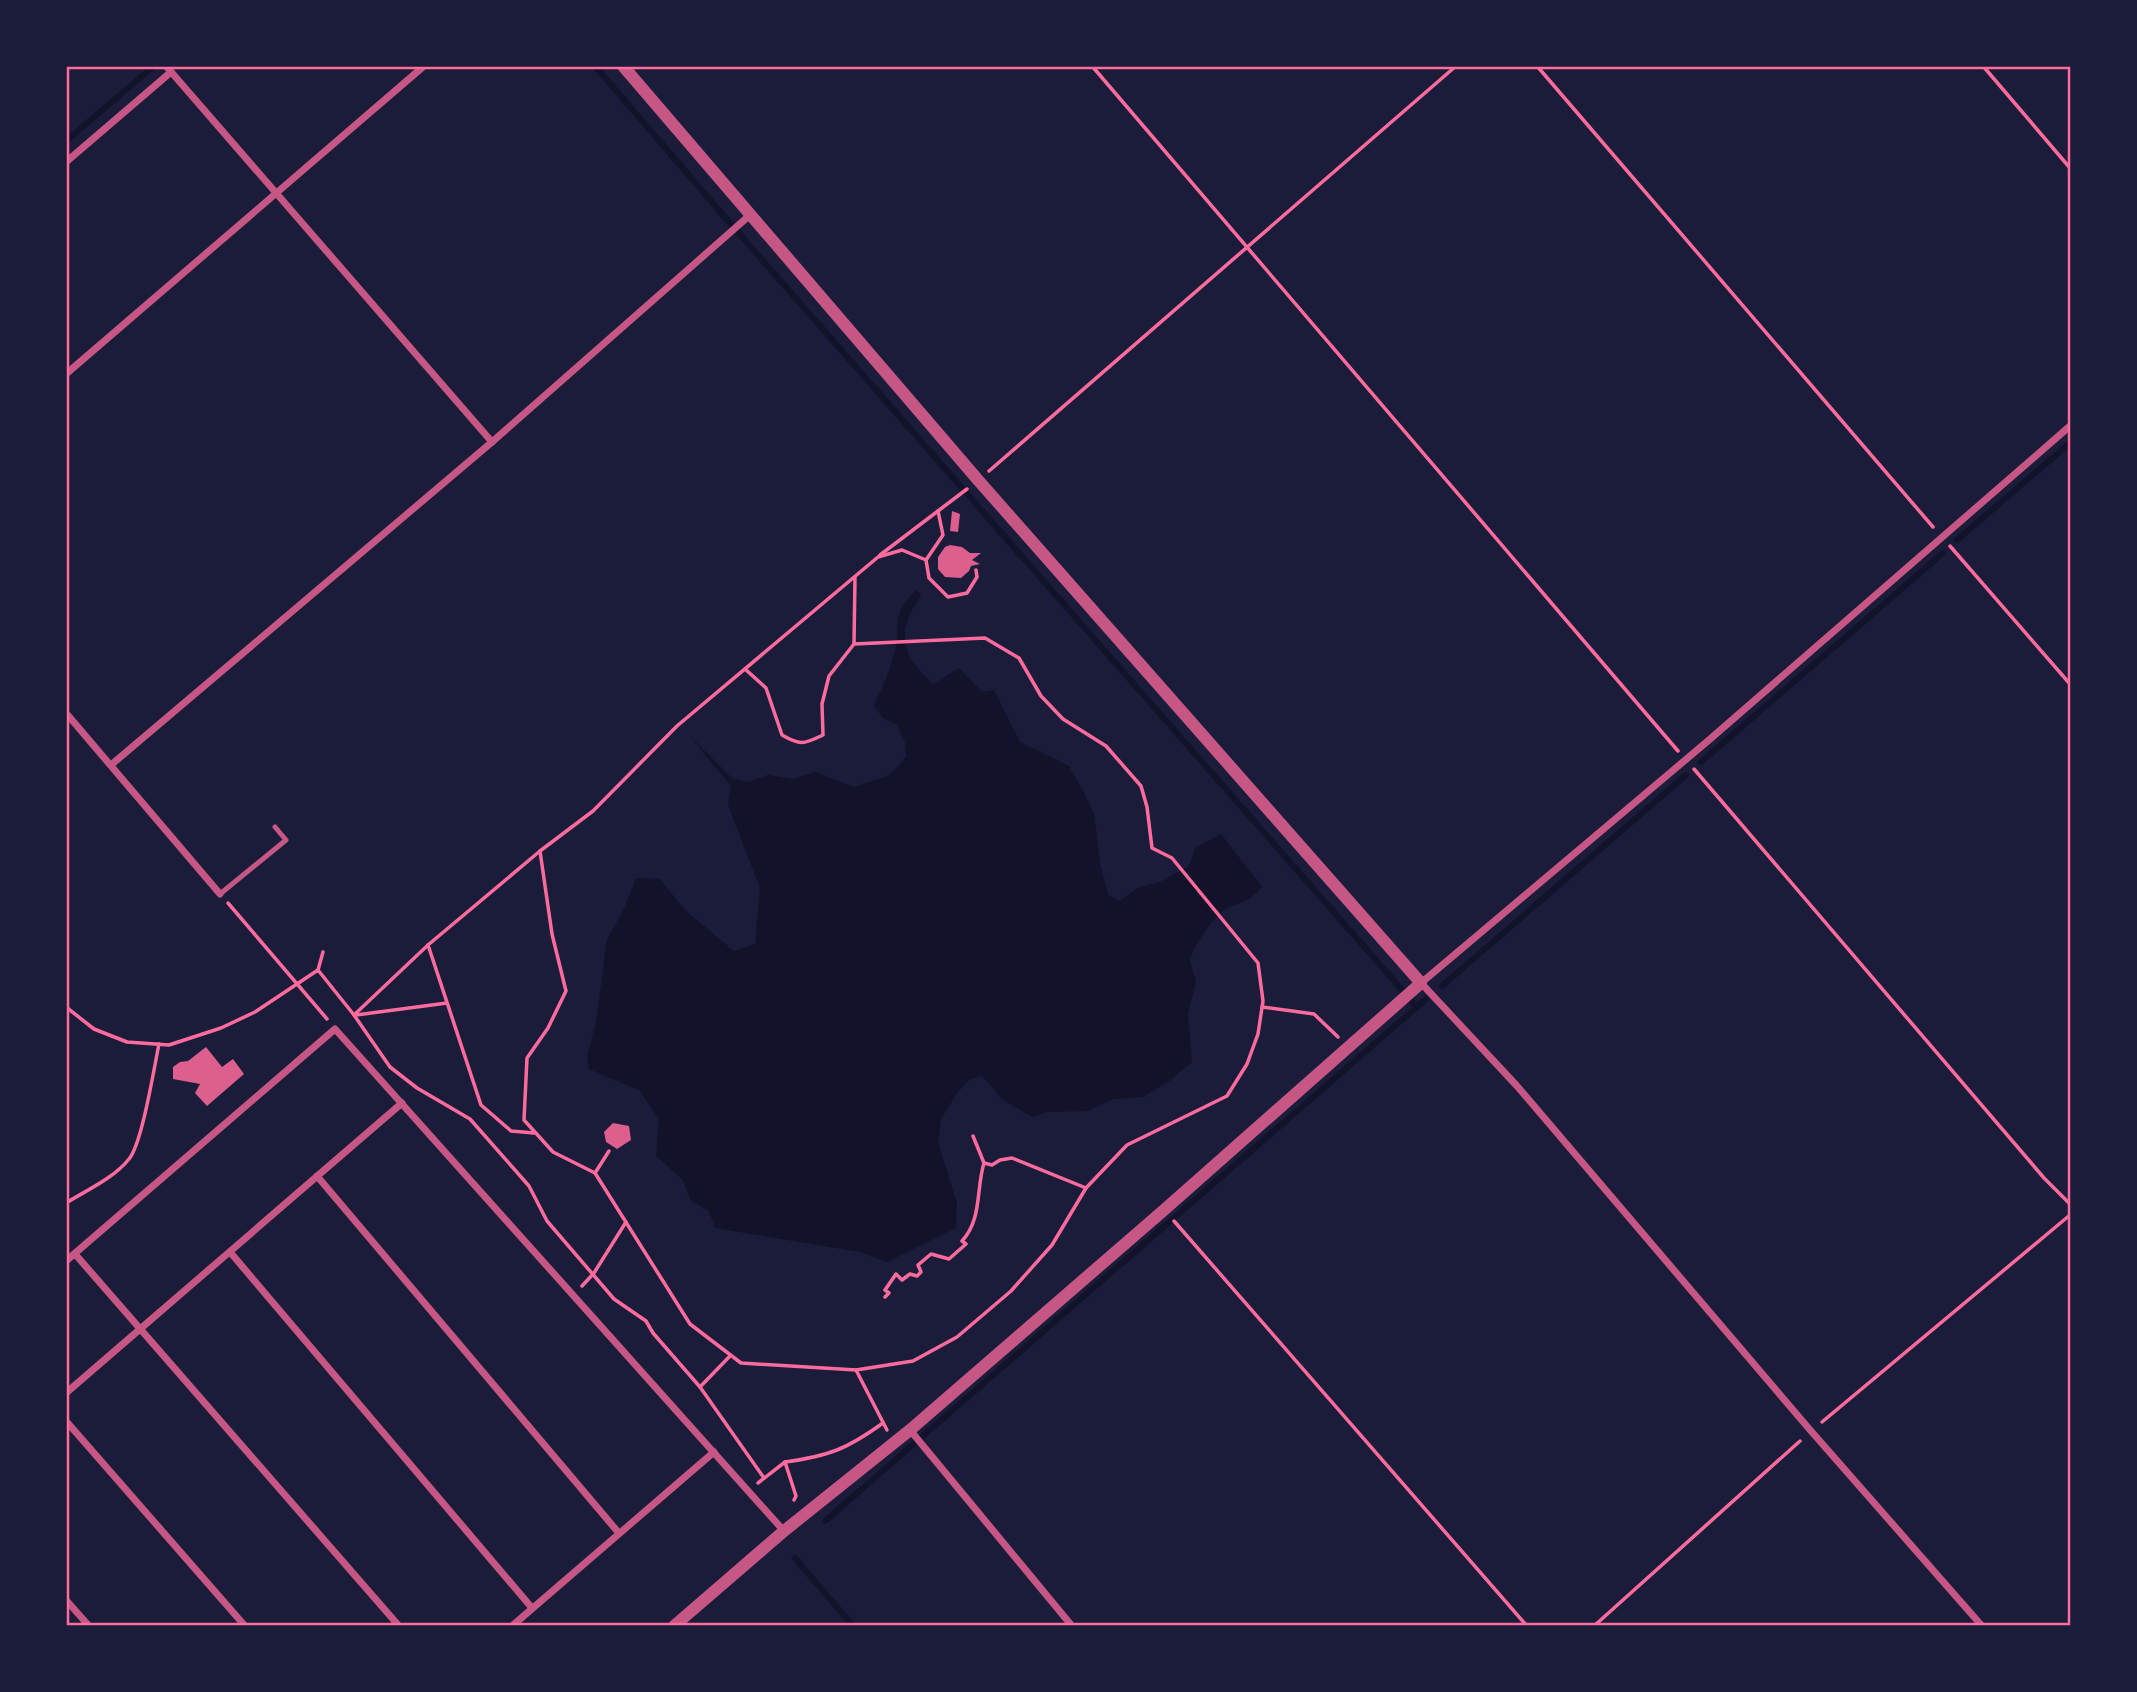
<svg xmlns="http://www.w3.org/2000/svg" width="2137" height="1692" font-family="Mulish,sans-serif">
<rect width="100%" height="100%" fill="#1b1b3a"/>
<path fill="#12122b" d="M917,589L921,596C895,631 901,656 933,684L959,668L982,692L994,690L1020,742L1069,766L1083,791L1094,813L1100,863L1108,895L1119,901L1140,887L1160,882L1189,866L1195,848L1221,834L1262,887C1247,903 1248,899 1230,907C1210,917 1200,940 1189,959L1196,981L1188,1014L1192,1062L1168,1082L1143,1097L1114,1099L1088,1111L1047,1112L1032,1117L1003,1100L982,1076L970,1079L957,1093L941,1119L938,1143L957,1203L956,1228L887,1262L860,1252L715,1228L709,1211L691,1201L683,1180L656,1156L659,1119L639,1090L589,1069L587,1056L596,1022L607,939L623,911L636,878L660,879L685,910L734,951L755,944L760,888L728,805L731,786L690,736L733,779L748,782L768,775L794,779L815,772L854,787L890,775L906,757L905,742L896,724L883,718L874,706C881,689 890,672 894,654C903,621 888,619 917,589Z"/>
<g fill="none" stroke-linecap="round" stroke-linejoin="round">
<g stroke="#12122b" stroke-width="6">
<path d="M595,66L742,237L1417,1007"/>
<path d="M66,141L154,66"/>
<path d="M1957,540L2070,443"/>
<path d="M1701,762L1943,553"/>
<path d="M1442,986L1686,775"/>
<path d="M825,1521L1426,999"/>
<path d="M795,1558L853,1626"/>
</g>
</g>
<g fill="#dd5f8e">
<path d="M952,511L960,514L958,532L950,531Z"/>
<path d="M950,545L962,547L970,553H981L972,560L980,564L971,566L969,571L961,578L945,577L938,569V557L945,547Z"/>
<path d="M206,1047L222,1067L233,1059L244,1074L207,1106L195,1093L200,1084L173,1079V1067L180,1062L188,1061Z"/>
<path d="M613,1123L629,1126L631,1140L617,1149L606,1142L604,1132Z"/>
</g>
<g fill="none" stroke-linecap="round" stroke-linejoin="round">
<g stroke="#ff6b9d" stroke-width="3.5">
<path d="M1092,66L1678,751"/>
<path d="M1537,66L1933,527"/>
<path d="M1983,66L2070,168"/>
<path d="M989,471L1456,66"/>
<path d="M1950,546L2070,684"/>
<path d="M880,555L938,511"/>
<path d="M926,560L929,578L948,597L967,593L977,577L976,570"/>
<path d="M855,577L854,644L985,638L1019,658L1041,696L1063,719L1106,746L1141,786L1147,807L1152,848L1172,858L1258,963L1263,1001L1258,1034L1247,1064L1227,1096L1127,1145L1086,1188L1052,1245L1011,1291L957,1337L913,1361L856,1370L741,1363L690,1324L595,1173L553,1152L524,1120L527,1058L548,1028L566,991L552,934L540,851L593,811L677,726L878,557L902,550L926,560L943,535L938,511L967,489"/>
<path d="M745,669L766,688L782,735C801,746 804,744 823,735L822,704L829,676L854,644"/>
<path d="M1694,769L2044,1178L2070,1204"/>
<path d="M228,903L327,1019"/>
<path d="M428,945L481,1105L511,1131L534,1133"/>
<path d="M318,970L323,952"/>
<path d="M66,1007L94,1029L127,1042L169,1045L221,1028L255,1012L318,970L354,1015L390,1067L417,1088L470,1119L529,1186L547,1221L614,1299L646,1321L653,1333L700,1387L764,1478"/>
<path d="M1262,1007L1314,1014L1338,1037"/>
<path d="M354,1015L428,945L540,851"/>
<path d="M356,1015L447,1003"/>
<path d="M973,1136L984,1163L992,1165L1000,1160L1012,1158L1086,1188"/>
<path d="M595,1173L609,1151"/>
<path d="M66,1203C87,1190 114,1178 129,1159C142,1144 154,1068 159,1044"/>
<path d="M1174,1221L1527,1626"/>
<path d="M582,1286L594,1273L626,1222"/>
<path d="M885,1297L889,1293L885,1290L896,1274L902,1280L910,1274L917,1276L921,1272L918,1265L931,1254L949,1259L966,1244L962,1241C982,1220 976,1189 984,1163"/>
<path d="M856,1370L887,1430"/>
<path d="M700,1387L730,1356"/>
<path d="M1822,1422L2070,1215"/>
<path d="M785,1462C829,1456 847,1449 883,1423"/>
<path d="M758,1483L785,1462L796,1496L794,1500"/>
<path d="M1594,1626L1800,1441"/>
</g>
<path stroke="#c65784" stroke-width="5" d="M220,894L286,840L275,827"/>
<g stroke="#c65784" stroke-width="7">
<path d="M166,66L492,442"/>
<path d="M66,162L171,72"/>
<path d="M66,374L424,66"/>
<path d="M66,713L220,894"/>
<path d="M111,765L492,442L750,215"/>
<path d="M317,1176L618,1532"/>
<path d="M230,1252L532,1608"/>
<path d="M75,1254L399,1626"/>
<path d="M66,1261L335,1029L784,1531"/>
<path d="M66,1393L402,1103"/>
<path d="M66,1421L245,1626"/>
<path d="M910,1430L1072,1626"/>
<path d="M66,1600L89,1626"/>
<path d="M512,1626L714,1452"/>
<path d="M1982,1626L1811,1431L1517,1086L1421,983L1709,740L2070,426"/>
</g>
<path stroke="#c65784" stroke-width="12" d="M623,66L978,480L1421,983L1164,1210L910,1430L784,1531L674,1626"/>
</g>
<rect width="2137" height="1692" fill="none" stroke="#1b1b3a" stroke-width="136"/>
<rect x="68" y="68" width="2001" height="1556" fill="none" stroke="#ff6b9d" stroke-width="2.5"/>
</svg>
